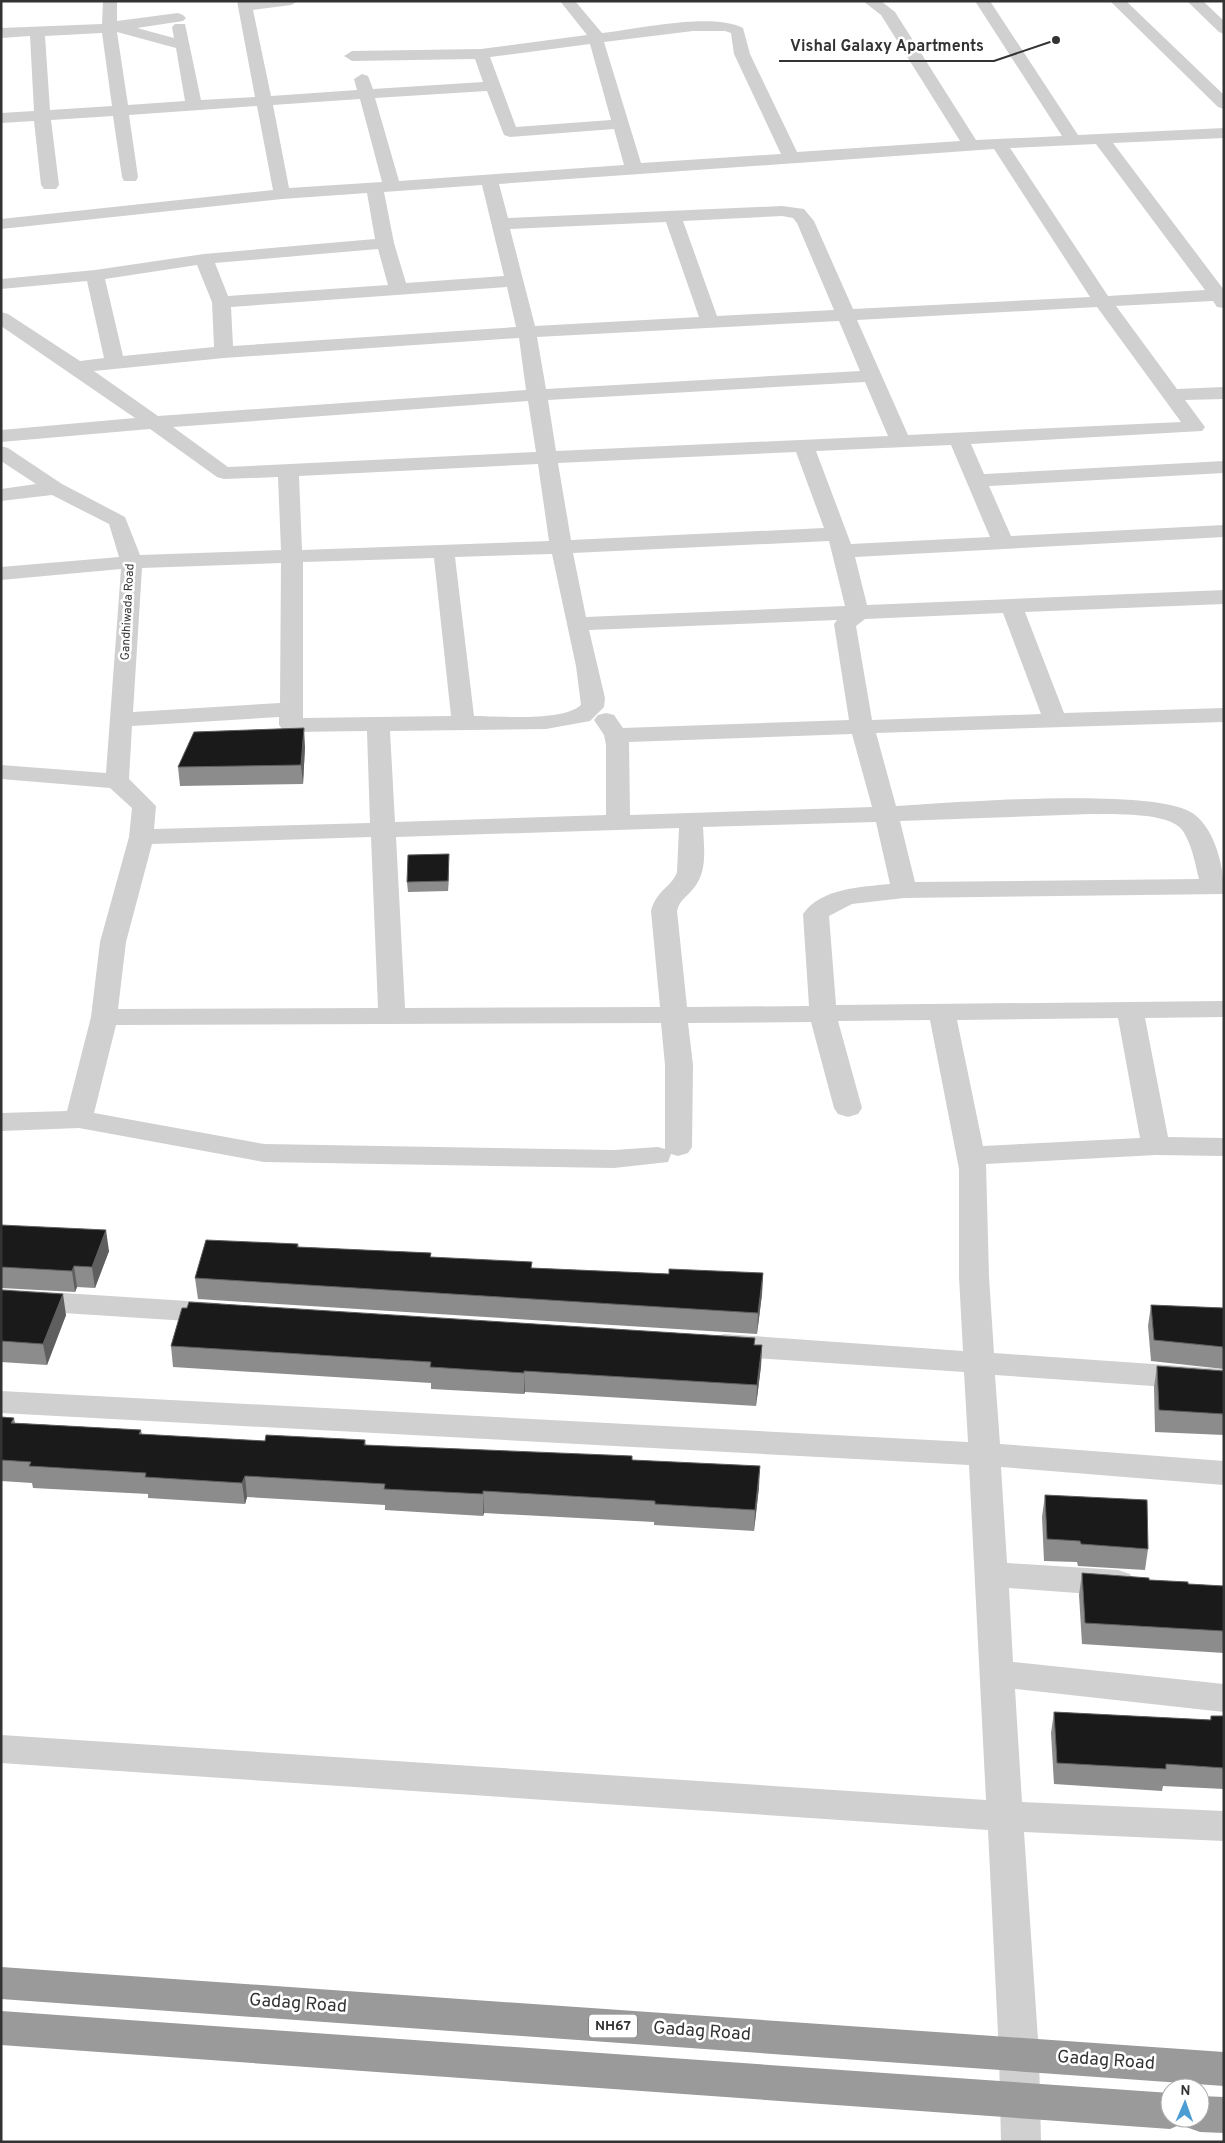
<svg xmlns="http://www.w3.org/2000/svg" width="1225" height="2143" font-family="Overpass,sans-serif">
<rect width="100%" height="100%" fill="#fff"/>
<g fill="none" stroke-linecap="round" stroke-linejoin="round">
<g fill="#d0d0d0" fill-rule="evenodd">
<path d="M103,1H117V21L178,13L183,15L186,18L183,21L137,28L174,38L172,27L175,24H185L201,100L255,97L237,1H298L291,5L253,10L271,96L357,90L354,79L362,74L368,76L373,89L483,82L475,59L352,61L344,56L352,51L481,49L587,35L560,1H575L602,33C639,29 711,12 743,28L750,54L797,152L960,141L881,15L863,1H881L895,12L976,140L1062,136L975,1H990L1078,135L1224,128V138L1113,143L1224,290V308L1217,307L1213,301L1116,306L1177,389L1224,387V399L1185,400L1205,427L1202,431L971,444L984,474L1224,461V473L989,486L1011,536L1224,525V537L855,557L867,605L1224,590V604L1025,612L1064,713L1224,708V722L876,733L896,806C950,803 1157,786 1194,814C1216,831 1224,868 1224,894L904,898L852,904L829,916L836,1005L1224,1001V1017L1145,1018L1168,1137L1224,1138V1156L1156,1155L986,1164L989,1277L994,1353L1224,1369V1391L995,1375L1000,1444L1224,1461V1485L1001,1467L1007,1563L1118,1570L1130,1574L1135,1583L1130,1592L1118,1596L1009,1588L1013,1662L1224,1684V1712L1015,1689L1022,1802L1224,1811V1841L1024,1832L1039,2054L1041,2142H1001L999,2054L988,1830L1,1763V1735L986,1800L969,1465L1,1413V1391L968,1442L964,1372L724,1356L713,1352L709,1345L713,1338L724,1334L963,1351L959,1277V1169L930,1020L838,1021L862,1108L858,1114L848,1117L838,1114L834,1108L811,1022L688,1023L693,1065L692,1147L688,1153L678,1156L671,1154L668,1162L614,1168L264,1162L79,1128L1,1131V1113L67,1111L91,1017L100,942L129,837L132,808L110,788L1,779V765L106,773L121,569L1,580V567L119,557L109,524L52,495L1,501V489L36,484L1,461V446L8,448L62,484L125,517L140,555L281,550L278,477L224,479L217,477L150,429L1,442V430L135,418L1,326V312L8,314L80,361L104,358L87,281L1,289V279L95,270L204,254L375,239L367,193L282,199L1,229V219L273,190L257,106L129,115L138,177L136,181H124L122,177L113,116L51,120L59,185L56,189H44L41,185L34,121L1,123V113L34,111L30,36L1,38V28L102,24ZM693,31H725L731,33L734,54L781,154L641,163L604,42ZM117,32L176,48L185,101L128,105ZM102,33L112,106L50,110L45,36ZM590,44L611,120L516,127L490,57ZM487,91L504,135L510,137L614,129L624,165L399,181L375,98ZM360,99L382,182L289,188L273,105ZM1096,144L1205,290L1108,296L1010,148ZM994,149L1090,297L853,309L814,221L804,209L782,206L508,218L499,184ZM482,185L504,276L406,283L394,243L384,192ZM782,216L793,218L797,223L834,310L717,316L683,221ZM666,222L699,317L535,326L510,229ZM378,249L388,285L228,296L215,263ZM197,265L212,302L214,347L123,356L105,279ZM507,287L516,327L233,346L231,307ZM1097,307L1181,422L908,435L857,320ZM839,321L860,371L546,389L537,337ZM519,338L526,390L158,416L94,371L224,358ZM865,382L888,436L556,451L548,400ZM528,401L536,452L228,467L173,427ZM951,445L990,537L851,544L816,451ZM796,452L824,528L571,540L558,463ZM538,464L549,541L302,550L299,476ZM829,541L845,606L586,617L573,553ZM552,554L576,666L581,705C562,722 500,716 474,716L455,557ZM434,558L451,716L303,718V562ZM281,563L280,703L133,712L142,568ZM1003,613L1041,714L872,720L856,626L865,619ZM837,620L834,624L849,720L623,728L614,715L606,713L598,715L594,720L604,735L606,745V815L395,822L390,731L546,729L590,721L604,707L605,698L589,630ZM279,717V725L283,730L291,732L367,731L370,823L154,829L156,806L129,779L132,726ZM852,734L872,807L630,815L629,742ZM1090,814C1113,815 1169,811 1183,831C1192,845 1195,863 1199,879L915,882L900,821ZM876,822L890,884C861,887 821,888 803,914L809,1006L687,1007L677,911C680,899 686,898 693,889C708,872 704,848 703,827ZM679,828L677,872C672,887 657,889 651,911L660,1007L405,1008L396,837ZM371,837L378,1008L118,1009L126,942L152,844ZM1118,1018L1140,1138L983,1146L957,1020ZM661,1023L665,1065V1149L658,1147L614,1150L264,1144L94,1113L116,1025Z"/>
<path d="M1110,1H1126L1224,95V109L1218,107Z"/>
<path d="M1187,1H1203L1224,21V34L1219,32Z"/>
<path d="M1,1289L219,1303L230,1306L234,1313L230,1320L219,1323L1,1309Z"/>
</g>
<g fill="#9a9a9a" fill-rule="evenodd">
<path d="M1,1967L1224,2052V2086L1,1999Z"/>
<path d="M1,2011L1170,2093V2118H1200V2096L1224,2097V2133L1200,2132L1186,2127L1184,2123L1170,2129L1,2045Z"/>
</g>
</g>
<g fill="#8c8c8c">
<path d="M305,747L303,784L180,786L178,767Z"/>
<path d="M449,864L448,891L408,892L407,882Z"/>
<path d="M1,1225L109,1251L95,1288L77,1287L75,1292L1,1288Z"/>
<path d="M298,1244L299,1247L431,1253V1257L533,1268L669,1274L763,1273L762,1294L757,1334L198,1299L195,1278Z"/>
<path d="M1,1290L66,1315L47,1365L1,1362Z"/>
<path d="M1151,1305L1224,1308V1369L1151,1361L1148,1326Z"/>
<path d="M755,1338L754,1345H762L761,1366L756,1406L525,1392L524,1394L431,1389V1383L173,1367L171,1346Z"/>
<path d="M1157,1366L1224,1371V1435L1155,1432L1154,1387Z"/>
<path d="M1,1417L14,1418L15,1423L141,1430L142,1435L265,1441L365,1440L366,1445L632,1460L759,1487L754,1531L654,1525V1522L484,1513L483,1516L385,1510V1505L247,1497L245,1504L148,1498V1494L33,1488L32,1483L1,1481Z"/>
<path d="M1045,1495L1148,1549L1145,1570L1078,1566L1077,1562L1044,1561L1042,1517Z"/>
<path d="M1082,1573L1188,1584L1224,1586V1653L1082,1644L1079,1595Z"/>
<path d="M1054,1712L1210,1720L1211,1716H1224V1789L1163,1786L1162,1791L1054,1784L1051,1733Z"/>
</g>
<g fill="#5f5f5f">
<path d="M304,728L305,747L303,784L301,765Z"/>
<path d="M449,854V864L448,891V881Z"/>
<path d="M106,1230L109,1251L95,1288L92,1267Z"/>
<path d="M74,1266L77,1287L75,1292L72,1271Z"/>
<path d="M763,1273L762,1294L757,1334L758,1313Z"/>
<path d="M63,1294L66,1315L47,1365L43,1344Z"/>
<path d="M762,1345L761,1366L756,1406L757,1385Z"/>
<path d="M524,1371L525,1392L524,1394Z"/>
<path d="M760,1466L759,1487L754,1531L755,1510Z"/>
<path d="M245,1476L247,1497L245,1504L242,1483Z"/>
<path d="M483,1491L484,1513L483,1516Z"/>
</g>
<g fill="#1a1a1a" stroke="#5f5f5f">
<path d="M304,728L301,765L178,767L194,732Z"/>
<path d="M449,854L448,881L407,882L408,855Z"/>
<path d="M1,1225L106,1230L92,1267L74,1266L72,1271L1,1267Z"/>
<path d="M206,1240L298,1244L297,1247L431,1253L430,1257L532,1262L531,1268L669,1274V1269L763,1273L758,1313L195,1278Z"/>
<path d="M1,1290L63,1294L43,1344L1,1341Z"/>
<path d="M189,1302L755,1338L754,1345H762L757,1385L524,1371V1373L430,1367L431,1362L171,1346L182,1308H187Z"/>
<path d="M1151,1305L1224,1308V1347L1154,1340Z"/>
<path d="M1157,1366L1224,1371V1414L1159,1410Z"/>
<path d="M1,1417L14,1418L11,1423L141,1430L139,1434L265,1441L266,1435L365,1440L364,1445L632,1456V1460L760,1466L755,1510L655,1504V1501L483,1491V1494L384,1489L385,1484L245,1476L242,1483L145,1477L146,1473L29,1466L31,1462L1,1460Z"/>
<path d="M1045,1495L1147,1500L1148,1549L1081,1544L1080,1541L1047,1539Z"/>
<path d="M1082,1573L1149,1578V1580L1188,1582V1584L1224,1586V1631L1085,1623Z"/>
<path d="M1054,1712L1211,1720V1716H1224V1768L1166,1764V1769L1057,1763Z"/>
</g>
<g text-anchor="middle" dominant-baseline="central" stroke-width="5" stroke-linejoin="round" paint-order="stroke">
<g font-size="12" fill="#333" stroke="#fff">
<text transform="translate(128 612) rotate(-87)">Gandhiwada Road</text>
</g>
<rect fill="#fff" stroke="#707070" stroke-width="1" x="589" y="2014.5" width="48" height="23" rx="4"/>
<g font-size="14" font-weight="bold" fill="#333">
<text x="613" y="2026">NH67</text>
</g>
<g font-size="18" fill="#333" stroke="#fff">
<text transform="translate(298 2004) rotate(4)">Gadag Road</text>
<text transform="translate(702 2032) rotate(4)">Gadag Road</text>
<text transform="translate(1106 2061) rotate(4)">Gadag Road</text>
</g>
</g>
<path fill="none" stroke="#333" stroke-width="2" d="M1056 40L994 61H779"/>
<circle fill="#333" stroke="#fff" stroke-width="2" cx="1056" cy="40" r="5"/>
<g font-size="16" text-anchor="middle" font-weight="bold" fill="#333" stroke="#fff" stroke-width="5" stroke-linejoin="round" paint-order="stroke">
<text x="887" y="51">Vishal Galaxy Apartments</text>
</g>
<rect width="1225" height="2143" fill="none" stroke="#333333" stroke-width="5"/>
<g transform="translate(1185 2103) rotate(2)"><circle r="24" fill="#ffffff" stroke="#adadad"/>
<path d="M0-4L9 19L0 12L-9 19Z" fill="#4c9dd2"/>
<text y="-8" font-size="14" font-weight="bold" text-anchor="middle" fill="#333333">N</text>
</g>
</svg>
